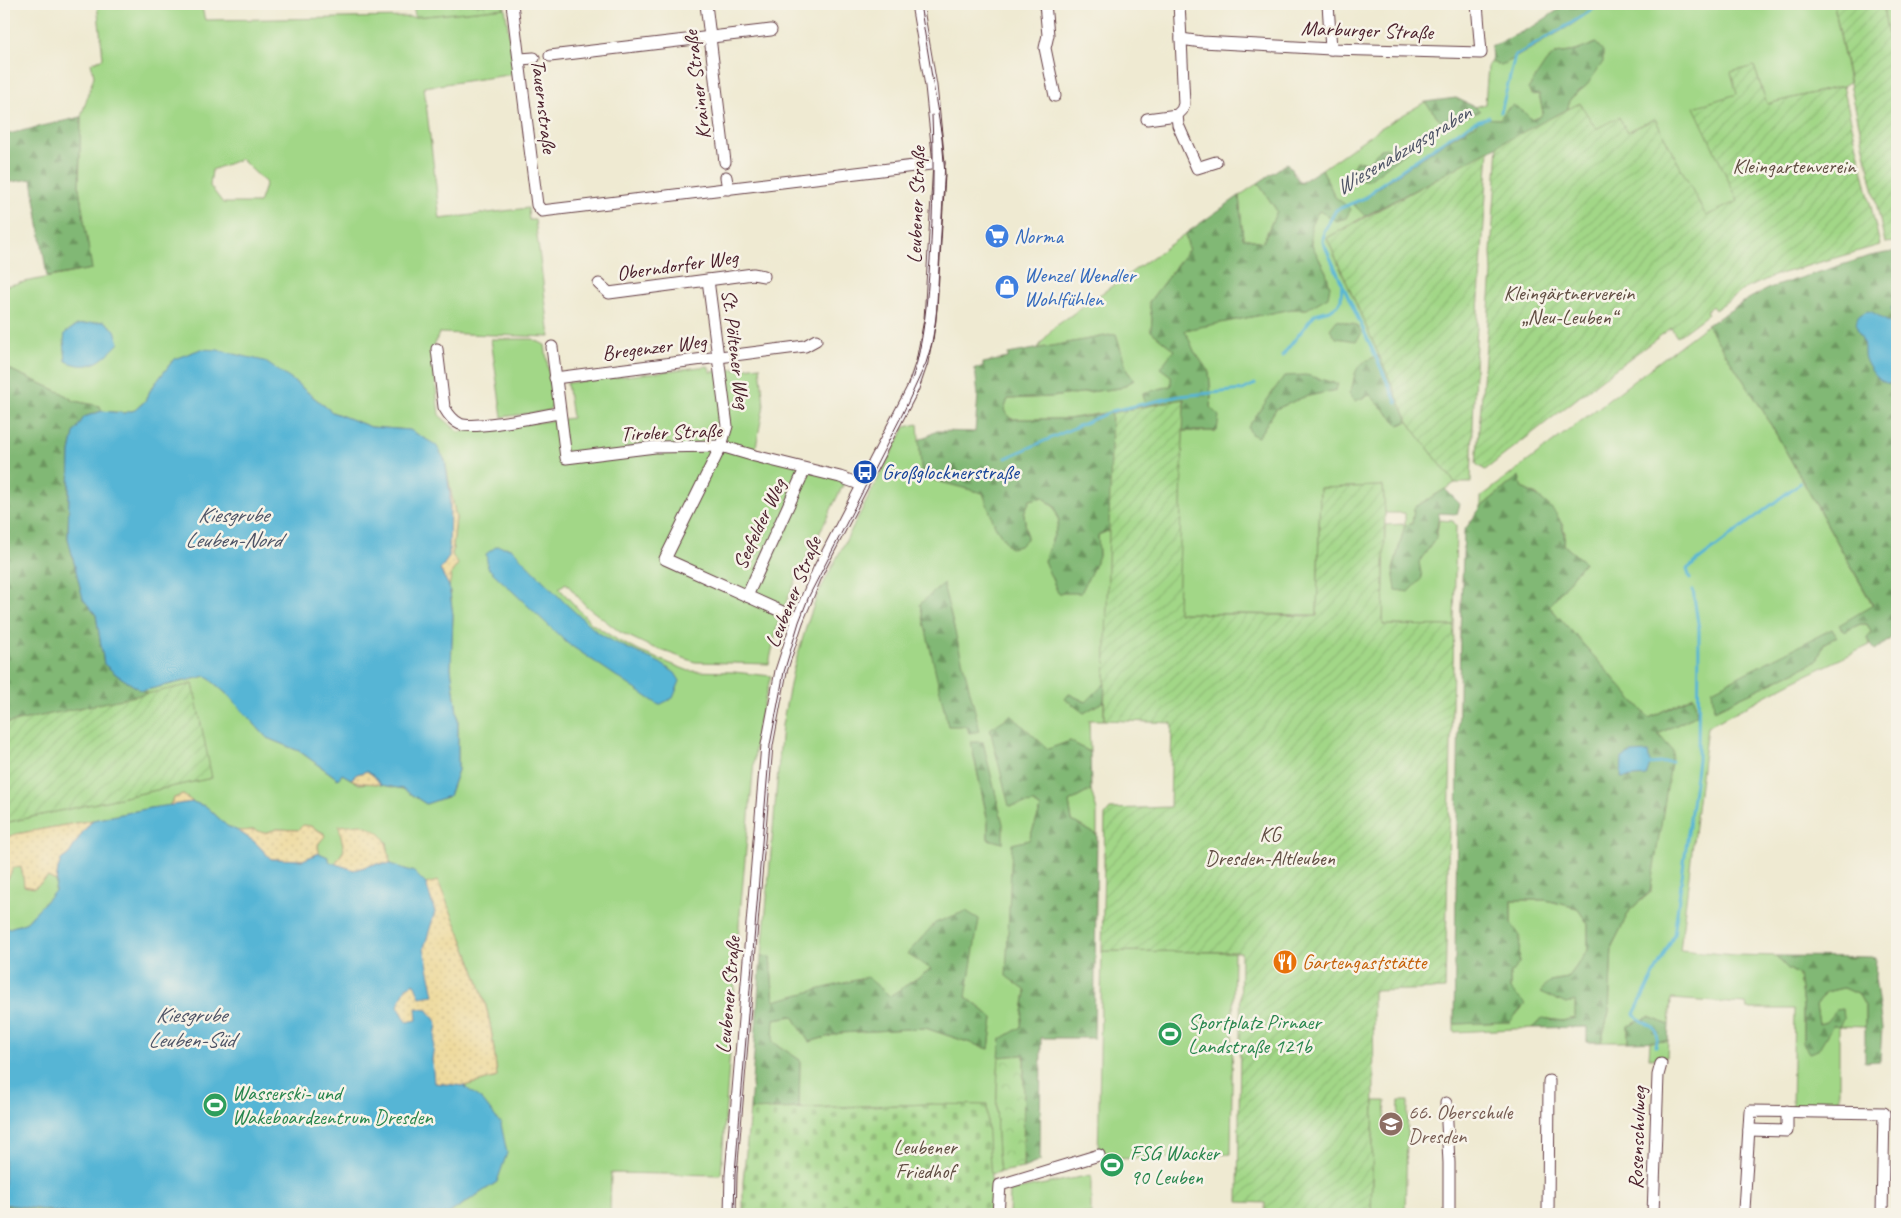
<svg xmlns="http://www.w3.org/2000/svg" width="1901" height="1218" font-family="Caveat,sans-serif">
<defs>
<pattern id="forest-firs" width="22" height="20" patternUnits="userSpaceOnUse" patternTransform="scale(1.25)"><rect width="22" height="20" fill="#81b874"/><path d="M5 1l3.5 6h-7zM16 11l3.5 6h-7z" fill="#6c955f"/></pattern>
<pattern id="sand-dots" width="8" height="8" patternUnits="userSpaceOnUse" patternTransform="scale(1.25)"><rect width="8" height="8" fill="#eeda9e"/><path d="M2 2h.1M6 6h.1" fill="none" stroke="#cebb88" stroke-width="1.8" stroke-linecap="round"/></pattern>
<pattern id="cemetery-stones" width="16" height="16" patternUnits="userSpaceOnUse" patternTransform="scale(1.25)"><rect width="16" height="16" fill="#a2d787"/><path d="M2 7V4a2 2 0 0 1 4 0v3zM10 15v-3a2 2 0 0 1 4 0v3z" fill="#8db875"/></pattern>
<pattern id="park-crowns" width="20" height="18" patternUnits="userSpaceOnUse" patternTransform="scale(1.25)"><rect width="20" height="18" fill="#a2d787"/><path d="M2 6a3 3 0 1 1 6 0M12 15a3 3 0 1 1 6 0" fill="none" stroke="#8db875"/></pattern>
<pattern id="garden-furrows" width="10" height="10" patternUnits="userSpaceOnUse" patternTransform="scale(1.25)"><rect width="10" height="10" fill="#a2d787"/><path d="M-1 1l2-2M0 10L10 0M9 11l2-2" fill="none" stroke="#8db875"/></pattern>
</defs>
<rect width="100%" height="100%" fill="#f7f3e8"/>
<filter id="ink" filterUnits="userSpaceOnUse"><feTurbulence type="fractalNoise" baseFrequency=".02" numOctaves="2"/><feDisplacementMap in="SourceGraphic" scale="10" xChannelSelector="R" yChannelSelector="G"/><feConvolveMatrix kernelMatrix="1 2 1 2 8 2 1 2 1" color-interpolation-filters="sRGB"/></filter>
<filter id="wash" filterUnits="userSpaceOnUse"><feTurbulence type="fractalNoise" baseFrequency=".0096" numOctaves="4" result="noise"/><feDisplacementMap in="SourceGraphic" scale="20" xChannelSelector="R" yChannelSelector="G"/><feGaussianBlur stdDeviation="1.12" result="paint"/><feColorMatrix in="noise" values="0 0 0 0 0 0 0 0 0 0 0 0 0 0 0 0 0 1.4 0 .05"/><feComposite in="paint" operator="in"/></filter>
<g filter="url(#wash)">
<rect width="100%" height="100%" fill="#efead2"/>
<g fill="#a2d787" stroke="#767b59" fill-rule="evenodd">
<path d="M97,4H201L205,20L415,17L505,8L515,74L424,87L440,219L528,208L529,220H535L550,337L439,333L432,352L439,415L459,432L572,418L567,383L708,366L711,372L760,366L764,405L755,452L848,475L789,595L778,623L769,664L695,662L649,646L620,632L586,606L566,583L559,588L591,623L619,641L641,652L689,671L734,672L771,676L757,729L739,925L721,1175L611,1173L610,1214H448L497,1182L483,1101L464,1086L497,1077C494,1048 491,1020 482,993C470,955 453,918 438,882L426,884L414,872L390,864L387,842L344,850L335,864L330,862L328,857L319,853L318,845L324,836V833L310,826L298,830L277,829L265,833L254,830L238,831L227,826L207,807L193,802L183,795L174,798L169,806L150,808L93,820L16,834L4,838V823L211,778L193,684L148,694L142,691L206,676L229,696L267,738L299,751L338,779L342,774L359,784L372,783L403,789L426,804L449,796L458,770V720L451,668L453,615L449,586L456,518L445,460L410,430L371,427L332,412L295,382L174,359L151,389L145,401L135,410L124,413L102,411L100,406L74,401L62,393L4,367V286L91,269L79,188L81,117L94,76L91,63L103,58ZM241,159L266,183L259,203H223L210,186L212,170Z"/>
<path d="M1619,4H1834L1849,82L1843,86L1767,104L1754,66L1737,94L1738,201L1706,217L1655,119L1626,132L1619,118L1596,129L1580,104L1567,110L1571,98L1587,85L1596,44L1576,51L1555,54L1539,94L1543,112L1540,117L1532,120L1524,112L1507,109L1500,119L1482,118L1475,125L1445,142L1354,204L1365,216L1327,238L1379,355C1358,365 1356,367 1352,390L1370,395L1399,425L1408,421L1414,430L1455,483L1414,508L1412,524L1405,525L1393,570L1419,561L1436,538L1439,520L1453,521L1456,526L1454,626L1383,625L1385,525L1405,524V513H1385L1383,486L1320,488L1317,615L1177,613L1183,431H1216L1210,407L1211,396L1209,372L1194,351L1184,330L1292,309H1307L1326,272C1319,259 1305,238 1311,223C1315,213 1327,204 1335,197L1322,169L1379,129L1425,102L1446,127L1466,116L1479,112L1475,107L1485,104L1488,66L1492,61L1501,66L1571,25L1599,6ZM1284,376L1336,390L1304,397L1276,409L1258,437Z"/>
<path d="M1883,4H1897V70L1892,72Z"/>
<path d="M1258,183L1277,211L1263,242L1243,238L1239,196Z"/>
<path d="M1185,234L1189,249L1149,302L1152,319L1151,331L1174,350L1171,386L1143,393L1145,406L1068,419H1011L1004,410L1008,399L1050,397L1120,388L1134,380L1127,371L1116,334L1037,349L1053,328Z"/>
<path d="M1707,325L1762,409L1873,606L1844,632L1860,624H1867L1871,632L1867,639L1870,645L1794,681L1707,727L1680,950L1734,955L1776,956L1787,968L1799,975L1803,1006V1044L1826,1022L1819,1024L1816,1005L1826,992L1843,988L1859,995L1865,1006V1027L1839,1026V1108L1792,1107L1794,1009H1747L1746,1004L1671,999L1669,1025L1649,1017L1628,1026V1042H1601L1609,1012L1612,946L1630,910L1651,892L1658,734L1697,715L1693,696L1649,718L1549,606L1584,562L1564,545L1565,533L1562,524L1537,495L1522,488L1518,477L1481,507V497ZM1832,629L1836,637L1824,643L1817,661L1714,710Z"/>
<path d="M491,339H533L545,345L553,405L548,411L502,417Z"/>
<path d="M918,424L922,477L983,493L1027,539L1024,513L1030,500L1043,497L1055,508L1059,522L1044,561L1099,556L1098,535L1110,530L1105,683L1086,702L1069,694L1084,713L1104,701V720H1089L1090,752L1070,741L1048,750L1011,715L1034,803L1041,808L1029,840L1026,991L1021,1027L1001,1040C996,1084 995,1127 1000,1172L991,1174L987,1146L932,1104L799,1108L800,1060L772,1042L773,1019L793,1016L809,1042L840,1033L925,1028L989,1049L993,1018L931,969L890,996L774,1001L770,957L762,956L782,725L793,670L808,621L818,594L905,427ZM983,742L1003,843L988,839V822L971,743Z"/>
<path d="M1091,790L1097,811V835L1072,821L1069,802Z"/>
<path d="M13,867H21L23,876L34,888L48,877L56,881L55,891L25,923L6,929L4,933V883L8,879Z"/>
<path d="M1511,900H1546L1577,908L1588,924V950L1568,978L1550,981L1576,1001L1575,1018L1562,1021L1542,1018L1533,1028L1454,1032V1024L1510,1022V974L1519,962L1511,923Z"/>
<path d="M1102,951L1234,952L1231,1154L1168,1158L1098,1159Z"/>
<path d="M1668,1041L1667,1057L1649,1058L1650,1042Z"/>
<path d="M1374,1101H1386L1385,1119L1398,1120L1399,1101H1408L1405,1214H1371Z"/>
<path d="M1091,1175V1214H1009L1010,1191Z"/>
</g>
<g fill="url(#forest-firs)" stroke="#666c50">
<path d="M1567,4H1619L1599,6L1571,25L1501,66L1492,61L1491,47L1534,26Z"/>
<path d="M1596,43L1603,51V62L1587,85L1571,98L1567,110L1365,216L1354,205L1445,142L1475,125L1482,118L1500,119L1507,109L1513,105L1524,112L1532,120L1540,117L1543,112L1539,94L1532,95L1528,89L1546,62L1555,54L1576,51Z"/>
<path d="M1456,98L1475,107L1480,111L1466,116L1446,127L1425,102Z"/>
<path d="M81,117L79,188L92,269L47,277L32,179L4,183V135Z"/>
<path d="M1409,145V150L1369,180H1360L1353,167L1356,161L1368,162L1380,149Z"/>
<path d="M1287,163L1300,183L1322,169L1335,197L1351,209L1346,218L1337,221L1319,211L1311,224V243L1326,272L1330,286L1328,297L1307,309H1292L1185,330L1194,351L1209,372L1211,396L1210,407L1219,416L1217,431H1183L1184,399L1145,406L1143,393L1171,386V376L1160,368L1174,350L1151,331L1152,319L1149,302L1189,249L1185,234L1239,196L1243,238L1263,242L1277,211L1258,183Z"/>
<path d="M1897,251V631L1888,641L1875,650L1867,639L1871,632L1867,624H1860L1844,632L1839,625L1873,605L1762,409L1707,325L1750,298L1769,288L1870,256Z"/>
<path d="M1337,320L1356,325L1362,333L1356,341L1336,338L1330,329Z"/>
<path d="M1116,334L1127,371L1134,380L1120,388L1050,397L1008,399L1004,410L1011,419H1068L1112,413L1110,530L1098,535L1099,556L1081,593H1058L1044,561L1059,522L1055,507L1043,497L1030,500L1024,513L1027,539L1020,546L1010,548L995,526L983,493L922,477L919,440L937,431L975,432L978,395L975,368L983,367V363L1008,358V354Z"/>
<path d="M1379,355L1408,421L1399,425L1370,395L1355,401L1349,393C1352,389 1353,384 1354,378C1356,364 1367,360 1379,355Z"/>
<path d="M4,367L62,393L74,401L100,406L102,411L84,417L74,434L70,452L68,538L83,598L96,615L104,664L117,675L148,694L4,724Z"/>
<path d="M1306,375L1338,384L1336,390L1304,397L1276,409L1258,437L1251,434L1248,427L1284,376Z"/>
<path d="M1519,476L1522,488C1546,499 1567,517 1564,545L1584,562L1549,606L1649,718L1694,696L1697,715L1658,734L1673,751L1650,892L1630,910L1612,946L1609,1012L1601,1042H1587V1027L1533,1028L1542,1018L1562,1021L1575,1018V1001L1566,1004L1540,992L1550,981L1568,978L1588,950V924L1577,908L1546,900H1511V923L1520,936L1519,963L1510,974V989L1525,1004L1510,1022L1454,1024L1460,631L1464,531L1481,507Z"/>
<path d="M1445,489L1460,504L1457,514L1439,513L1436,538L1419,562L1422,578L1409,592L1396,590L1393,570L1405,525L1412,524L1414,508Z"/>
<path d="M943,584L980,731L969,733L967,726H948L920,604Z"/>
<path d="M1832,629L1837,637L1824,643L1817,661L1714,710L1712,690Z"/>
<path d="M1105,683L1104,701L1084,713L1065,699L1069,694L1086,702Z"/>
<path d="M1011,715L1048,749L1070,741L1090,752L1091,790L1069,802L1072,821L1097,835L1094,1038H1041L1040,1161L1023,1168L1024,1055L999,1057L1001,1039L1021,1027L1026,991L1006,976L1012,844L1029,840L1041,808L1034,803L1009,806L990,729Z"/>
<path d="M971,742H983L1003,824V843L988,839V821Z"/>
<path d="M966,911L979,919L966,997L993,1018L989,1049L925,1028L840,1033L809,1042L793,1016L774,1019L773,1042L800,1060L799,1108L750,1110L761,956L770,957L774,1001L867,977L890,996L931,969L907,954L935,923Z"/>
<path d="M1776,956L1876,957L1875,978L1882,1028L1880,1061L1865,1062V1006L1859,995L1843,988L1826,992L1816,1005L1819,1024L1826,1022L1836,1010L1843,1009L1844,1018L1839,1026L1833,1025L1818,1050L1809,1053L1803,1044V1006L1799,975L1787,968Z"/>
<path d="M1649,1017L1669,1025L1668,1041L1628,1042V1026Z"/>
<path d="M4,1204L66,1213L71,1214H4Z"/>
</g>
<g fill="url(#sand-dots)" stroke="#9c7c64">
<path d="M449,484L456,518L452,555L458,564L452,572L449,586L440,570L449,557L450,494Z"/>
<path d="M367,771L374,776L381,785C369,782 362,785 351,779L357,774Z"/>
<path d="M183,795L193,802L169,806L174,798Z"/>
<path d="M93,820L82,833L69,854L61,860L58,869L56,881L48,877L34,888L24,886L23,876L21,867L13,868L8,879L4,883V838L16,834Z"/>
<path d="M361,824C386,834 387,839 390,864H375L354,870L335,864L344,850L339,826Z"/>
<path d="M303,825L310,826L323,833L325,836L318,844L319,853L303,860L271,859L255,842L238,831L254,830L265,833L277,829L298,830Z"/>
<path d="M438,881C453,918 470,955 482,993C491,1020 494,1048 497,1077L464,1086L434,1083L374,1009L435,912L426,884Z"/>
</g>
<path fill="url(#cemetery-stones)" stroke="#767b59" d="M932,1104L987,1105C987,1142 992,1178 993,1214H743V1182L750,1110Z"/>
<g fill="url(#park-crowns)" stroke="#767b59">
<path d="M413,4H504L505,8L415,17Z"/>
<path d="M1024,1055L1023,1168L1000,1172C995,1132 996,1097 999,1057Z"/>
</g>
<g fill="url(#garden-furrows)" stroke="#767b59">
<path d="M1834,4H1883L1897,101V242L1885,243L1849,79Z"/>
<path d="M1754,66L1767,104L1843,86L1880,245L1776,275L1743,290L1715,310L1712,306L1706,311L1708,314L1677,337L1671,328L1611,372L1485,470L1476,464L1492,273L1491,253L1498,145L1580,103L1596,129L1619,117L1627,132L1655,119L1706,216L1738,201L1694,107L1737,94L1731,72Z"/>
<path d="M1489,150L1476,342L1471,483H1455L1414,430L1408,421L1327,238Z"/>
<path d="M1184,399L1178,613L1317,616L1320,488L1383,486L1385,513L1383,625L1454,626L1445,989L1373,991L1374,1093L1371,1214H1265V1203L1238,1202L1241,952L1102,951L1105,815L1110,809L1170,807L1172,723L1104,720L1112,413Z"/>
<path d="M193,684L212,778L4,823V724Z"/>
</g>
<g fill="#56b5d5" stroke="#506a80">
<path d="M1897,304V383C1882,388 1870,371 1865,359C1863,354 1865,348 1863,343C1862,335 1854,329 1857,320C1858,315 1863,313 1868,311C1878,313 1883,321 1892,323L1894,320L1891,309L1893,305Z"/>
<path d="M104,321L115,330L119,343C102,361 90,372 66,361L64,341L65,333L77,325Z"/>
<path d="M201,349L218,350L264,361L295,382L332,412L371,427L410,430L436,445L445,460L450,494L449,557L440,570L449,586L453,615L451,668L458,720V770L449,796L426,804L403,789L381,785L374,776L367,771L357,774L351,779L342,774L338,779L299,751L267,738L229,696L206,676L142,691L117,675L104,664L96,615L83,599L68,538L70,452L74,433L84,417L102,411L124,413L135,410L145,401L151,389L174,359Z"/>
<path d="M497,546L511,548L566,604L597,632L614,642L660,663L675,673L680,681L673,698L659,705L567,643L488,568L486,554Z"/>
<path d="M1648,752L1650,764L1646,776L1621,778L1622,758L1631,753Z"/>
<path d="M193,802L207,807L227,826L238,831L255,842L271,859L303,860L319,853L328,857L330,862L354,870L375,864H390L414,872L426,884L435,912L424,948L434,995L420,997L414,983L406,987L398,1006L407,1022L417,1020L416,1008L428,1010L437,1023L432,1060L434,1083L464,1086L483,1101L501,1124L507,1153L497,1182L448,1214H71L4,1204V933L6,929L25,923L55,891L58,869L61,860L69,854L82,833L93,820L150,808Z"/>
</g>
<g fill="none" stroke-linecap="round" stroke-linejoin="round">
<g stroke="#56b5d5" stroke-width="3">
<path d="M1501,112L1515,56L1570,24L1601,4"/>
<path d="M1282,356L1315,314L1330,310L1339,304L1341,300L1342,282"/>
<path d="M1397,403L1323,242L1324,231L1336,210L1367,197L1377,187L1445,140L1474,122L1489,117"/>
<path d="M1006,458L1112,411L1179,396L1243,390L1255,384"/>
<path d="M1690,579L1687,569L1800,483"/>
<path d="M1650,764L1672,762"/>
<path d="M1656,1046C1657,1042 1658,1036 1657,1033C1655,1024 1639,1022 1634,1014L1674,935L1698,760L1699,630L1693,590"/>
</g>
</g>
</g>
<g filter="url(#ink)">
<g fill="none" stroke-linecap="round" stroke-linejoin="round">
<defs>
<g id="minor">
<path d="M512,4L537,205L542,211L939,163"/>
<path d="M706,4L725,162"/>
<path d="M1045,4L1048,35L1045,48L1055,96"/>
<path d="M1179,4L1181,39"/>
<path d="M1328,4L1331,49"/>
<path d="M550,56L771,30"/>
<path d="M520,59L534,58"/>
<path d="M1177,115L1178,125L1197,168L1216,162"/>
<path d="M1147,119L1177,115L1182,110L1184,104L1181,39L1202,42L1331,49L1481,53L1477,4"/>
<path d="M726,177L728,189"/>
<path d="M708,280L727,426L721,446L665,559L798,619"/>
<path d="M599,284L609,293L753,274L764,276"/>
<path d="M552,347L566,458L655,447L721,446L755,456L840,477L862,485"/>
<path d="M437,349L444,407C448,414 453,421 460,424C475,430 539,416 559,413"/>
<path d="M555,378L805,346L816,340"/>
<path d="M747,596L805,469"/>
<path d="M1446,1103L1449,1163V1214"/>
<path d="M1749,1130L1787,1131V1111"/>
<path d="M1744,1210L1750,1111L1884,1113L1882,1214"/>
<path d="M730,1214L731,1174L767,745L781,671L798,619L819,569L913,388L922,362L930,320L939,163L931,86L917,4"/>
<path d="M998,1214L1000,1185L1099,1155"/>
<path d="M1548,1214L1549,1081"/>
<path d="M1653,1214L1658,1075L1661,1064"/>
</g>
</defs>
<use href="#minor" stroke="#633d44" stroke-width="13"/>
<use href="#minor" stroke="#fff" stroke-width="11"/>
<g stroke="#4a1f2b" stroke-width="1">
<path d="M912,380C924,341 927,301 930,260C933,211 934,164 932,115"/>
<path d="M734,1214L735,1173L770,745L784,672L799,622L809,596L903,413L926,363L933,340L937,309L945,174L942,138L920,4"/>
</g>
</g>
</g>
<defs>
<symbol id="supermarket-disc" viewBox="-11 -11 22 22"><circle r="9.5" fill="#3f7fe0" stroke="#f7f3e8"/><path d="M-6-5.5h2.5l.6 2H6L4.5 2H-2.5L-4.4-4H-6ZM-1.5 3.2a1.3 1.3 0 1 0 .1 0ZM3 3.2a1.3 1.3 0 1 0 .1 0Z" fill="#fff"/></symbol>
<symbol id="shop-disc" viewBox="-11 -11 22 22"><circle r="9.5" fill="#3f7fe0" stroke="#f7f3e8"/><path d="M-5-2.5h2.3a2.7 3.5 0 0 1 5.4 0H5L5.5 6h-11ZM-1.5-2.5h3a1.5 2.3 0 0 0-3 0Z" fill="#fff"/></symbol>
<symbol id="bus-disc" viewBox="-11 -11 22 22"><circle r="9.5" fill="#1a4fb4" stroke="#f7f3e8"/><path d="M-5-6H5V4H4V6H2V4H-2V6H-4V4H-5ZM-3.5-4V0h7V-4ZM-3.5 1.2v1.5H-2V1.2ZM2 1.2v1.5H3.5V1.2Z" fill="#fff"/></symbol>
<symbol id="restaurant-disc" viewBox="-11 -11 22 22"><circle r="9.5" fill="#e8710a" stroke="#f7f3e8"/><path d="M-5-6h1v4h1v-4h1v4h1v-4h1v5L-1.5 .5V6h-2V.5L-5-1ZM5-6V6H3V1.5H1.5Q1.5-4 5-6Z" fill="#fff"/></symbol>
<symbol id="stadium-disc" viewBox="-11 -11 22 22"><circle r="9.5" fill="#2e9e5b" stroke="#f7f3e8"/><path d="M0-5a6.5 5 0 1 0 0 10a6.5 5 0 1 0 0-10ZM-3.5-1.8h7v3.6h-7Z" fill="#fff"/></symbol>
<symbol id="school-disc" viewBox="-11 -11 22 22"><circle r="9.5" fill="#8d6e63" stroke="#f7f3e8"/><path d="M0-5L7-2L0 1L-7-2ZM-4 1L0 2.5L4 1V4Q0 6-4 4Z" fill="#fff"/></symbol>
</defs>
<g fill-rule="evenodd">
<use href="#supermarket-disc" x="983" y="222" width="28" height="28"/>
<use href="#shop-disc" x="993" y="273" width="28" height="28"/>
<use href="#bus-disc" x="851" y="458" width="28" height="28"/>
<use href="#restaurant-disc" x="1271" y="948" width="28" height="28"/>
<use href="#stadium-disc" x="1156" y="1020" width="28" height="28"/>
<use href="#stadium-disc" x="201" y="1091" width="28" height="28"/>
<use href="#school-disc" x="1377" y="1110" width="28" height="28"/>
<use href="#stadium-disc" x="1098" y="1151" width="28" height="28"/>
</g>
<g text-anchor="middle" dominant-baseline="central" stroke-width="5" stroke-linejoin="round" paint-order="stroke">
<g font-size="21" fill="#4a1f2b" stroke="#f7f3e8">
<text transform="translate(1367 30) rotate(2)">Marburger Straße</text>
<text transform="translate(697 85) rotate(-97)">Krainer Straße</text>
<text transform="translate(544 106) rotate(83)">Tauernstraße</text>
<text transform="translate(916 205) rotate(-88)">Leubener Straße</text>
<text transform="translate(677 265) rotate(-8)">Oberndorfer Weg</text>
<text transform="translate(654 347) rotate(-7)">Bregenzer Weg</text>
<text transform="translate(736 349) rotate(83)">St. Pöltener Weg</text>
<text transform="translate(671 432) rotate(-2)">Tiroler Straße</text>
<text transform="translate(759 524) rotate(-65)">Seefelder Weg</text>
<text transform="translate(793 592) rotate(-68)">Leubener Straße</text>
<text transform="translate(728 995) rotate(-85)">Leubener Straße</text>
<text transform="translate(1637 1138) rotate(-88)">Rosenschulweg</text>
</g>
<g font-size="21" fill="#604d42" stroke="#f7f3e8">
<text x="1794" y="166">Kleingartenverein</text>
<text x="1569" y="293">Kleingärtnerverein<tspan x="1569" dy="24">„Neu-Leuben“</tspan></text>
<text x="1270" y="834">KG<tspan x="1270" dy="24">Dresden-Altleuben</tspan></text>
<text x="925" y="1147">Leubener<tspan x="925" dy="24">Friedhof</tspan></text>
</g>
<g font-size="21" fill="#366cbe" stroke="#f7f3e8" text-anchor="start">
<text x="1014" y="236">Norma</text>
<text x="1024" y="275">Wenzel Wendler<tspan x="1024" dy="24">Wohlfühlen</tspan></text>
</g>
<g font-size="21" fill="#164399" stroke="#f7f3e8" text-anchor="start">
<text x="882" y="472">Großglocknerstraße</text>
</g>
<g font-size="21" fill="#c56008" stroke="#f7f3e8" text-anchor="start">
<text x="1302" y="962">Gartengaststätte</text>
</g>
<g font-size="21" fill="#27864d" stroke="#f7f3e8" text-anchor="start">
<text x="1188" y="1022">Sportplatz Pirnaer<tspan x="1188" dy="24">Landstraße 121b</tspan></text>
<text x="232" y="1093">Wasserski- und<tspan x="232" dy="24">Wakeboardzentrum Dresden</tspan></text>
<text x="1130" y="1153">FSG Wacker<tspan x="1130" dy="24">90 Leuben</tspan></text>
</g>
<g font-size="21" fill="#785e54" stroke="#f7f3e8" text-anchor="start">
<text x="1408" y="1112">66. Oberschule<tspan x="1408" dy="24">Dresden</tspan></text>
</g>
<g font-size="22" font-style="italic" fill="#4e5466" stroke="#f7f3e8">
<text transform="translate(1403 150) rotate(-31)">Wiesenabzugsgraben</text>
<text x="233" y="515">Kiesgrube<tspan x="233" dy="25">Leuben-Nord</tspan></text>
<text x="191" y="1015">Kiesgrube<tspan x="191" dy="25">Leuben-Süd</tspan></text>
</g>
</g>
<rect width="1901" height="1218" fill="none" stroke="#f7f3e8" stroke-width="20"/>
</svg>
